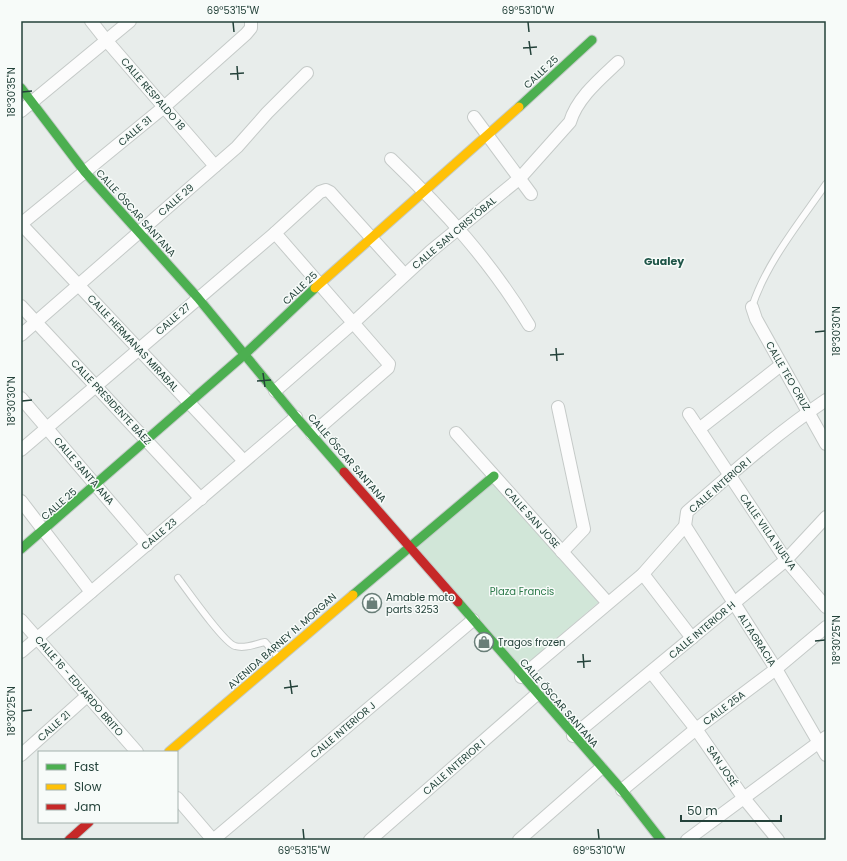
<svg xmlns="http://www.w3.org/2000/svg" width="847" height="861" font-family="Poppins,sans-serif">
<rect width="100%" height="100%" fill="#e8edeb"/>
<path fill="#d1e6d8" d="M494,482L600,601L521,669L416,547Z"/>
<g fill="none" stroke-linecap="round" stroke-linejoin="round">
<defs>
<g id="lane">
<path d="M752,307C766,263 800,222 826,184"/>
<path d="M178,578C187,590 224,643 235,646C245,649 255,644 265,642L279,658"/>
</g>
<g id="street">
<path d="M91,21L106,40L215,166"/>
<path d="M21,111L130,21"/>
<path d="M474,117L531,194"/>
<path d="M391,159C444,210 491,262 529,325"/>
<path d="M21,224L244,461"/>
<path d="M21,224L164,107L246,34L251,28V21"/>
<path d="M275,233L389,364L388,368L312,434"/>
<path d="M21,306L201,499"/>
<path d="M752,307L756,319L826,444"/>
<path d="M21,335L237,147L267,113L307,73"/>
<path d="M275,391L353,323L431,251L520,178L570,122C577,98 600,79 618,62"/>
<path d="M21,398L147,545"/>
<path d="M558,407L584,529L562,552"/>
<path d="M689,414L786,560L826,607"/>
<path d="M699,429L781,365"/>
<path d="M456,433L607,602"/>
<path d="M21,450L275,233L320,192L326,190L330,192L404,274"/>
<path d="M21,501L91,592"/>
<path d="M685,526L776,669L826,755"/>
<path d="M643,574L692,638"/>
<path d="M21,620L137,752"/>
<path d="M21,652L296,417"/>
<path d="M651,672L696,729L743,797L778,840"/>
<path d="M521,677L643,574L685,526L687,512C732,473 777,433 826,400"/>
<path d="M573,736L786,560L826,517"/>
<path d="M21,755L87,696"/>
<path d="M622,790L696,729L776,669L826,627"/>
<path d="M177,798L213,840"/>
<path d="M213,840L473,620"/>
<path d="M370,840L537,694"/>
<path d="M519,840L601,768"/>
<path d="M687,840L826,737"/>
</g>
<g id="fast">
<path d="M21,88L85,172L198,298L296,417L344,472"/>
<path d="M519,107L592,40"/>
<path d="M21,549L244,355L315,288"/>
<path d="M353,595L494,476"/>
<path d="M458,602L622,790L661,840"/>
</g>
<g id="slow">
<path d="M315,288L519,107"/>
<path d="M169,752L353,595"/>
</g>
<g id="jam">
<path d="M344,472L458,602"/>
<path d="M69,840L89,822"/>
</g>
</defs>
<use href="#lane" stroke="#c5cac8" stroke-width="8"/>
<use href="#street" stroke="#c5cac8" stroke-width="14"/>
<use href="#fast" stroke="#c3cbc8" stroke-width="11"/>
<use href="#slow" stroke="#c3cbc8" stroke-width="11"/>
<use href="#jam" stroke="#c3cbc8" stroke-width="11"/>
<use href="#lane" stroke="#fcfcfc" stroke-width="6"/>
<use href="#street" stroke="#fcfcfc" stroke-width="12"/>
<use href="#fast" stroke="#4caf50" stroke-width="9"/>
<use href="#slow" stroke="#ffc107" stroke-width="9"/>
<use href="#jam" stroke="#c62828" stroke-width="9"/>
</g>
<path fill="none" stroke="#24423a" stroke-width="1.5" d="M233,22L234,32M528,22L529,32M529,41L531,55M523,48L537,47M237,66L238,80M230,74L244,73M22,92L32,91M815,332L825,331M556,348L557,361M550,355L564,354M263,373L265,387M257,381L271,380M22,401L32,400M815,641L825,640M583,654L584,668M577,662L591,661M290,680L292,694M284,688L298,686M22,711L32,710M303,829L304,839M598,829L599,839"/>
<defs>
<symbol id="shop-ring" viewBox="-11 -11 22 22"><circle r="9.5" fill="#f7fbf9" stroke="#697e78" stroke-width="1.5"/><path d="M-5-2.5h2.3a2.7 3.5 0 0 1 5.4 0H5L5.5 6h-11ZM-1.5-2.5h3a1.5 2.3 0 0 0-3 0Z" fill="#697e78"/></symbol>
</defs>
<g fill-rule="evenodd">
<use href="#shop-ring" x="361" y="592" width="22" height="22"/>
<use href="#shop-ring" x="473" y="631" width="22" height="22"/>
</g>
<g text-anchor="middle" dominant-baseline="central" stroke-width="3" stroke-linejoin="round" paint-order="stroke">
<g font-size="10" fill="#24423a" stroke="#f7fbf9">
<text transform="translate(541 72) rotate(-43)">CALLE 25</text>
<text transform="translate(153 94) rotate(49)">CALLE RESPALDO 18</text>
<text transform="translate(135 131) rotate(-40)">CALLE 31</text>
<text transform="translate(176 200) rotate(-41)">CALLE 29</text>
<text transform="translate(136 213) rotate(48)">CALLE ÓSCAR SANTANA</text>
<text transform="translate(454 233) rotate(-40)">CALLE SAN CRISTÓBAL</text>
<text transform="translate(300 288) rotate(-43)">CALLE 25</text>
<text transform="translate(173 319) rotate(-41)">CALLE 27</text>
<text transform="translate(133 343) rotate(47)">CALLE HERMANAS MIRABAL</text>
<text transform="translate(788 376) rotate(60)">CALLE TEO CRUZ</text>
<text transform="translate(111 402) rotate(47)">CALLE PRESIDENTE BÁEZ</text>
<text transform="translate(347 458) rotate(49)">CALLE ÓSCAR SANTANA</text>
<text transform="translate(84 471) rotate(49)">CALLE SANTA ANA</text>
<text transform="translate(720 485) rotate(-41)">CALLE INTERIOR I</text>
<text transform="translate(59 504) rotate(-41)">CALLE 25</text>
<text transform="translate(532 518) rotate(48)">CALLE SAN JOSE</text>
<text transform="translate(768 532) rotate(55)">CALLE VILLA NUEVA</text>
<text transform="translate(159 534) rotate(-40)">CALLE 23</text>
<text transform="translate(702 630) rotate(-40)">CALLE INTERIOR H</text>
<text transform="translate(757 640) rotate(57)">ALTAGRACIA</text>
<text transform="translate(282 641) rotate(-41)">AVENIDA BARNEY N. MORGAN</text>
<text transform="translate(79 686) rotate(49)">CALLE 16 - EDUARDO BRITO</text>
<text transform="translate(559 703) rotate(49)">CALLE ÓSCAR SANTANA</text>
<text transform="translate(724 708) rotate(-37)">CALLE 25A</text>
<text transform="translate(54 726) rotate(-42)">CALLE 21</text>
<text transform="translate(343 730) rotate(-40)">CALLE INTERIOR J</text>
<text transform="translate(722 766) rotate(56)">SAN JOSÉ</text>
<text transform="translate(454 767) rotate(-41)">CALLE INTERIOR I</text>
</g>
<g font-size="10" fill="#2d7a4b" stroke="#f7fbf9">
<text x="522" y="591">Plaza Francis</text>
</g>
<g font-size="10" fill="#24423a" stroke="#f7fbf9" text-anchor="start">
<text x="386" y="597">Amable moto<tspan x="386" dy="12">parts 3253</tspan></text>
<text x="498" y="642">Tragos frozen</text>
</g>
<g font-size="11" font-weight="bold" fill="#1f5548" stroke="#f7fbf9">
<text x="664" y="261">Gualey</text>
</g>
</g>
<rect width="847" height="861" fill="none" stroke="#f7fbf9" stroke-width="44"/>
<rect x="38" y="751" width="140" height="72" fill="#f7fbf9" stroke="#a3b1ad"/>
<rect x="46" y="764" width="20" height="6" fill="#4caf50" stroke="#a3b1ad"/>
<text x="74" y="771" font-size="12" fill="#24423a">Fast</text>
<rect x="46" y="784" width="20" height="6" fill="#ffc107" stroke="#a3b1ad"/>
<text x="74" y="791" font-size="12" fill="#24423a">Slow</text>
<rect x="46" y="804" width="20" height="6" fill="#c62828" stroke="#a3b1ad"/>
<text x="74" y="811" font-size="12" fill="#24423a">Jam</text>
<path d="M681 815v6h100v-6" fill="none" stroke="#24423a" stroke-width="2"/>
<text x="687" y="815" font-size="12" fill="#24423a" stroke="#f7fbf9" stroke-width="3" paint-order="stroke">50 m</text>
<rect x="22" y="22" width="803" height="817" fill="none" stroke="#24423a" stroke-width="1.5"/>
<g font-size="10" text-anchor="middle" fill="#24423a">
<text x="233" y="14">69°53'15"W</text>
<text x="528" y="14">69°53'10"W</text>
<text transform="translate(11 92) rotate(-90)" y="4">18°30'35"N</text>
<text transform="translate(836 331) rotate(-90)" y="4">18°30'30"N</text>
<text transform="translate(11 401) rotate(-90)" y="4">18°30'30"N</text>
<text transform="translate(836 640) rotate(-90)" y="4">18°30'25"N</text>
<text transform="translate(11 711) rotate(-90)" y="4">18°30'25"N</text>
<text x="304" y="854">69°53'15"W</text>
<text x="599" y="854">69°53'10"W</text>
</g>
</svg>
